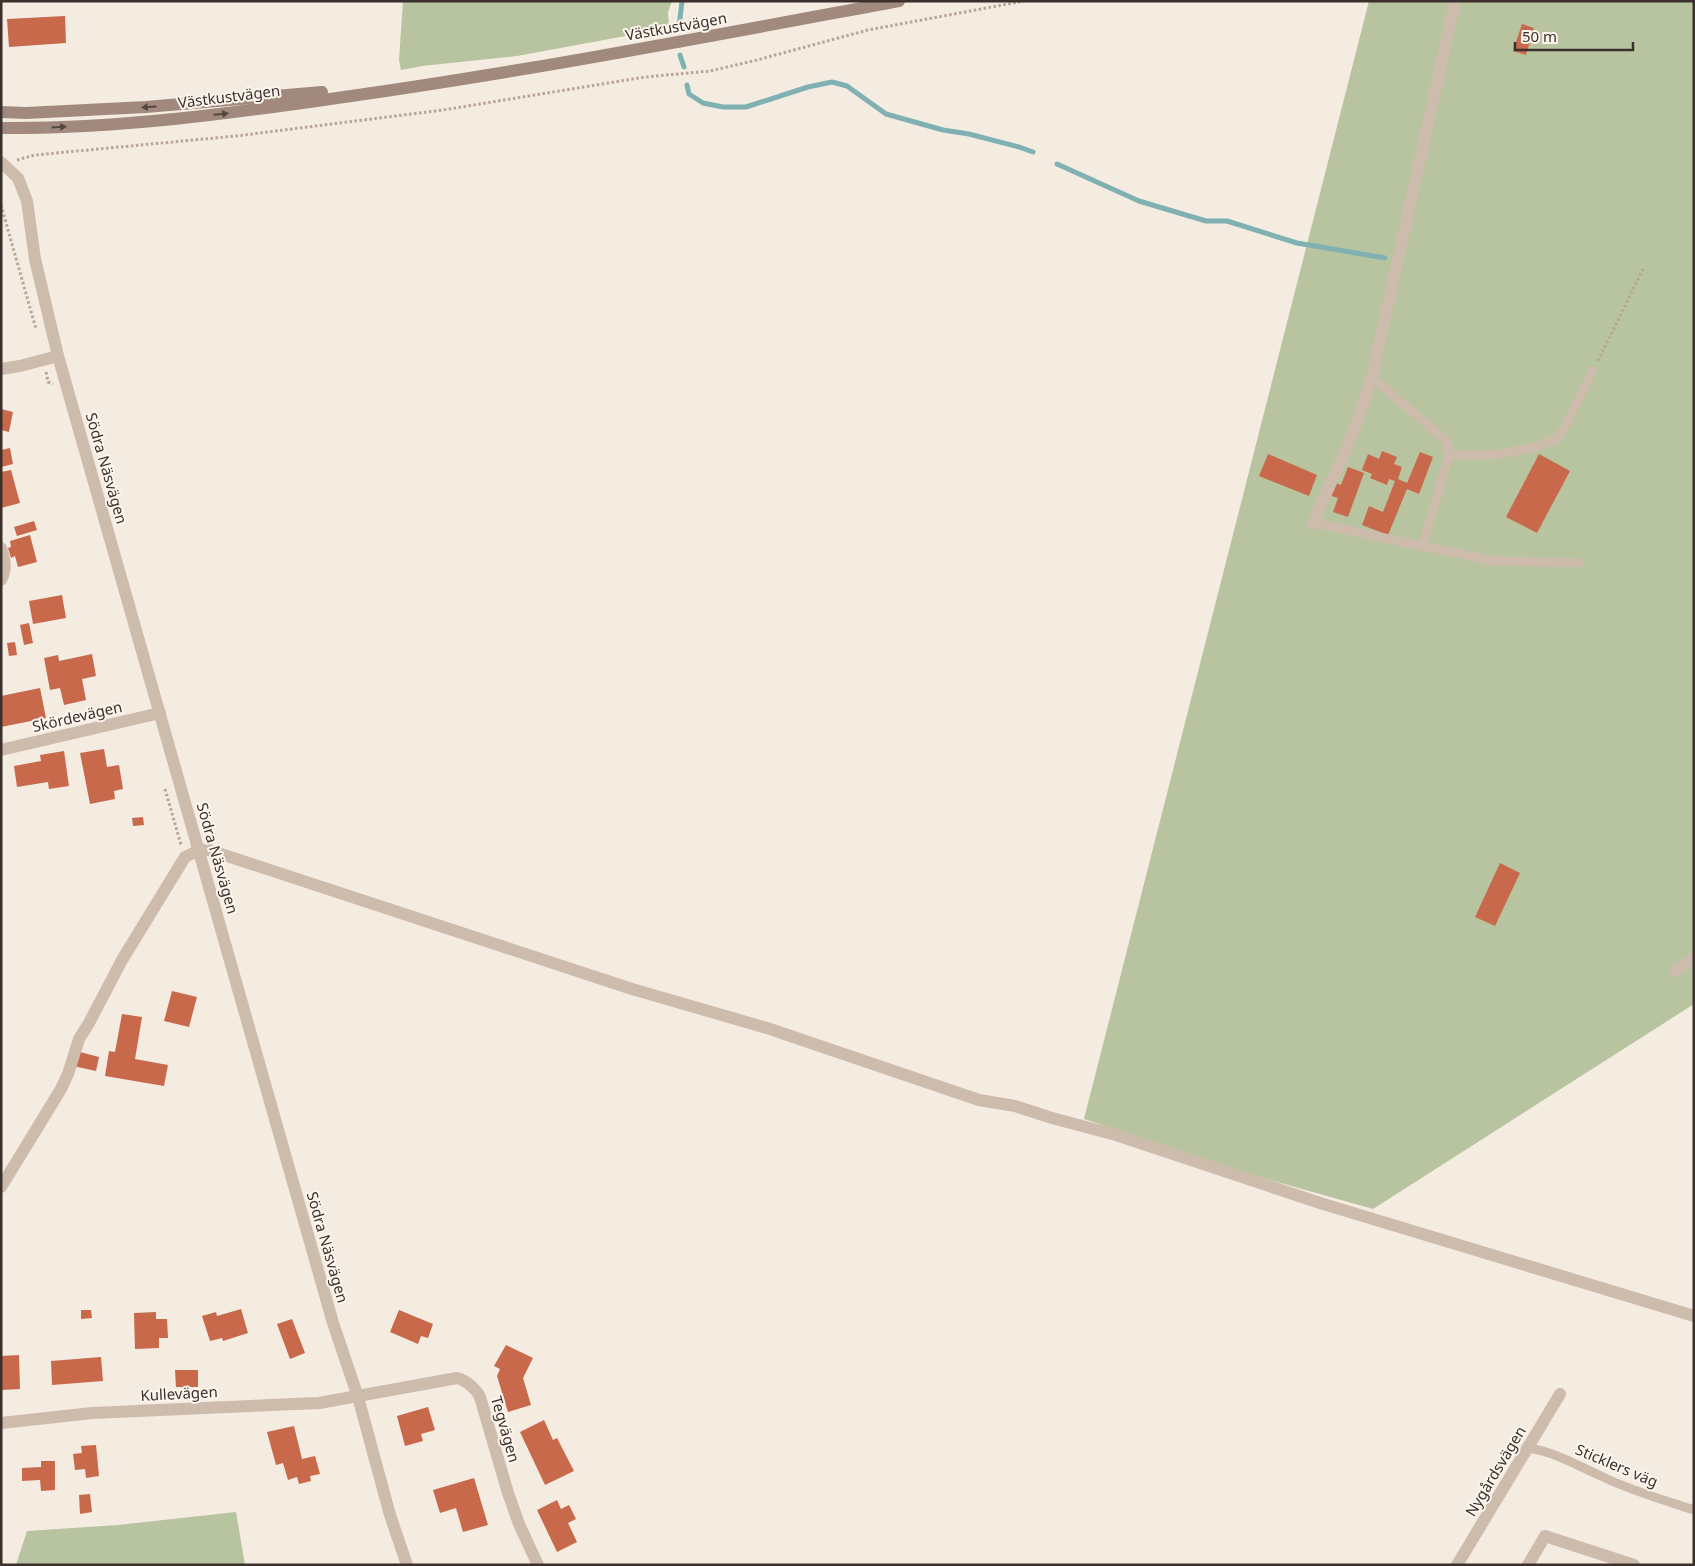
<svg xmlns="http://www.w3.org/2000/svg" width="1695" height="1566" font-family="'Noto Sans',sans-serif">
<rect width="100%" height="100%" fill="#f4ebe1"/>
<g fill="#b8c4a0">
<path d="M403,1H672L668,12L669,28L517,56L422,66L401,70L399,60Z"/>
<path d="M1369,1H1694V1004L1373,1209L1245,1173L1084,1119Z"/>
<path d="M236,1512L245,1565H16L27,1531L118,1525Z"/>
</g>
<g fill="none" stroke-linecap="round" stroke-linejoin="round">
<g stroke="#7fb0b2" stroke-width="5">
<path d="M679,27L682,1"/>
<path d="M680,55L684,67"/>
<path d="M687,85L689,94L703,103L723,107H746L808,87L832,82L847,86L886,114L943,130L969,134L1019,147L1033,152"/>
<path d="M1057,164L1139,201L1206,221H1227L1297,243L1385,258"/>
</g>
</g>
<g fill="#c8694b">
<path d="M65,16L66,43L9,47L7,19Z"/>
<path d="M1522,24L1534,28L1526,55L1513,51Z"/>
<path d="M1,409L13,412L9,432L1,430Z"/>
<path d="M10,448L13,464L1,467V450Z"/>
<path d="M1382,451L1397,457L1394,464L1402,467L1398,479L1407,483L1420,452L1433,457L1419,494L1407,489L1388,535L1362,525L1369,506L1383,512L1395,481L1389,479L1387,485L1370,478L1372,474L1362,470L1368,454L1379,459Z"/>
<path d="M1268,454L1317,475L1309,496L1259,476Z"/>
<path d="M1539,454L1570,471L1537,533L1506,517Z"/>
<path d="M1348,467L1364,473L1348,517L1333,512L1338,498L1328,495L1333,482L1341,485Z"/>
<path d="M11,470L20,503L1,508V472Z"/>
<path d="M34,521L37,530L17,536L14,527Z"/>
<path d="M30,535L37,562L18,567L15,556L11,558L8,548L11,547L10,541Z"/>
<path d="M62,595L66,618L33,624L29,601Z"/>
<path d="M29,623L33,643L24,645L20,625Z"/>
<path d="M15,642L17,655L9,656L7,643Z"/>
<path d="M92,654L96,676L82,679L86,700L64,705L60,688L50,690L44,658L58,655L59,661Z"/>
<path d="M40,688L46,718L1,727V696Z"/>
<path d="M104,749L107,767L119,765L123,789L114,791L115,799L90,804L80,753Z"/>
<path d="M64,751L69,786L49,789L48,782L17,787L14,766L41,761L40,755Z"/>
<path d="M143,817L144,825L133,826L132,818Z"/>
<path d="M1500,863L1520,873L1495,926L1475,917Z"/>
<path d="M172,991L197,997L189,1027L164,1021Z"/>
<path d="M122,1014L142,1017L135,1059L168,1065L164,1086L105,1076L109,1051L115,1052Z"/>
<path d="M76,1051L99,1057L96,1071L73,1066Z"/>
<path d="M241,1309L248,1333L223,1341L222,1338L210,1341L202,1316L216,1312L217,1316Z"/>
<path d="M81,1310H91L92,1318L81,1319Z"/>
<path d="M399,1310L433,1324L428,1338L421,1336L418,1344L390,1332Z"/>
<path d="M156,1312V1319H167L168,1338H159V1348L135,1349L134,1313Z"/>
<path d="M292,1319L305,1353L290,1359L277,1324Z"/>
<path d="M506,1345L533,1358L523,1378L531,1405L508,1412L497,1376L500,1369L494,1366Z"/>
<path d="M19,1355L20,1389L1,1390V1356Z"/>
<path d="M101,1357L103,1381L52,1385L51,1361Z"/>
<path d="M175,1370H198V1387H176Z"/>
<path d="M428,1407L435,1430L421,1434L423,1441L405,1446L397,1416Z"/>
<path d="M544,1420L553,1440L557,1438L574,1471L545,1485L520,1432Z"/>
<path d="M294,1426L302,1459L315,1456L320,1474L310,1476L311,1481L299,1484L297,1477L288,1480L283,1463L276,1465L267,1432Z"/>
<path d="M96,1445L99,1476L86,1478L85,1469L75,1470L73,1454L82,1453L81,1446Z"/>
<path d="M41,1461H55V1490L41,1491L40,1480L22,1481V1468L41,1467Z"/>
<path d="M474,1478L488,1525L463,1532L456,1508L440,1513L433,1490Z"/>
<path d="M90,1494L92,1512L80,1514L79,1495Z"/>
<path d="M557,1500L561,1509L569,1505L576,1519L568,1523L577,1542L557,1552L537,1510Z"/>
</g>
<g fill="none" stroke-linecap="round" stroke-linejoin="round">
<g stroke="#b9a596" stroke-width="3" stroke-dasharray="2.5 2.5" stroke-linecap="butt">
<path d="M17,160L35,155L236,136L443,110L645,77L710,71L757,60L868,30L1024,1"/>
<path d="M1,205L36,329"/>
<path d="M1598,361L1644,267"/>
<path d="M46,372L48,382L53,384"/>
<path d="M165,789L181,845"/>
</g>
<g stroke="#cdbbac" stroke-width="9">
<path d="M1372,377L1446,441L1449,455L1422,547"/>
<path d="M1449,455H1493L1533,448L1556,439L1566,425L1593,370"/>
<path d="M1313,523L1495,561L1579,563"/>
<path d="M1528,1448C1556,1452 1578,1466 1603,1477C1632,1491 1664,1500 1694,1510"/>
</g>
<g stroke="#cdbbac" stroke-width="12">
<path d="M1,162L18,178L27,201L35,259L58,356L333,1323L358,1397L390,1515L407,1565"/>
<path d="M1,369L20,366L58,356"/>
<path d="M1313,523L1356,426L1372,377L1455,1"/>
<path d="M1,548C5,560 7,569 1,580"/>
<path d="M1,750L160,713"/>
<path d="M1675,971L1694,958"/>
<path d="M1,1187L61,1089L68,1074L79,1039L89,1023L122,960L185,857L199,850H209L632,989L767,1028L979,1100L1015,1106L1052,1118L1116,1135L1320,1203L1694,1316"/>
<path d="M1,1423L92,1413L319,1403L457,1378C466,1380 476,1389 480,1397L508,1493L519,1524L538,1565"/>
<path d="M1457,1565L1560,1394"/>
<path d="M1528,1565L1545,1536L1634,1565"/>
</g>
<g stroke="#a18a7d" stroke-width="12">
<path d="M1,112L26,113L146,107L322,92"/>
<path d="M1,128C118,129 235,113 351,96C534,70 716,35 899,1"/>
</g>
</g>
<defs><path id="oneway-solid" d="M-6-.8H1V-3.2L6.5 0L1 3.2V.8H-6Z" transform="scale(1.25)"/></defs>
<g fill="#544640">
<use href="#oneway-solid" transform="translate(149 107) rotate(176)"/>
<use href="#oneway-solid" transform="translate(221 114) rotate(-5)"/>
<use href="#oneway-solid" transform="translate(59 127) rotate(-3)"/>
</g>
<g text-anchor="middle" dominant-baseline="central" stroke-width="4" stroke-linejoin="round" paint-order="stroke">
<g font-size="15" fill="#3b302b" stroke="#fbf5ee">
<text transform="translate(676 26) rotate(-10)">Västkustvägen</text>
<text transform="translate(229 96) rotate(-7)">Västkustvägen</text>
<text transform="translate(107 468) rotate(74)">Södra Näsvägen</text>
<text transform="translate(77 716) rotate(-13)">Skördevägen</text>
<text transform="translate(218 858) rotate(74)">Södra Näsvägen</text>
<text transform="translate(328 1247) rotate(74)">Södra Näsvägen</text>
<text transform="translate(179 1393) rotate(-3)">Kullevägen</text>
<text transform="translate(506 1429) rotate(74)">Tegvägen</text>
<text transform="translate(1617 1465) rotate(23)">Sticklers väg</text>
<text transform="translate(1495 1471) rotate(-59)">Nygårdsvägen</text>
</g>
</g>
<rect width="1695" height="1566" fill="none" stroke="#3b302b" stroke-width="5"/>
<path d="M1515 42v8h118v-8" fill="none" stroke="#3b302b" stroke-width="2.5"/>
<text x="1522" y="42" font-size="15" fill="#3b302b" stroke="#fbf5ee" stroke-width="4" paint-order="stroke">50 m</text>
</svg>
